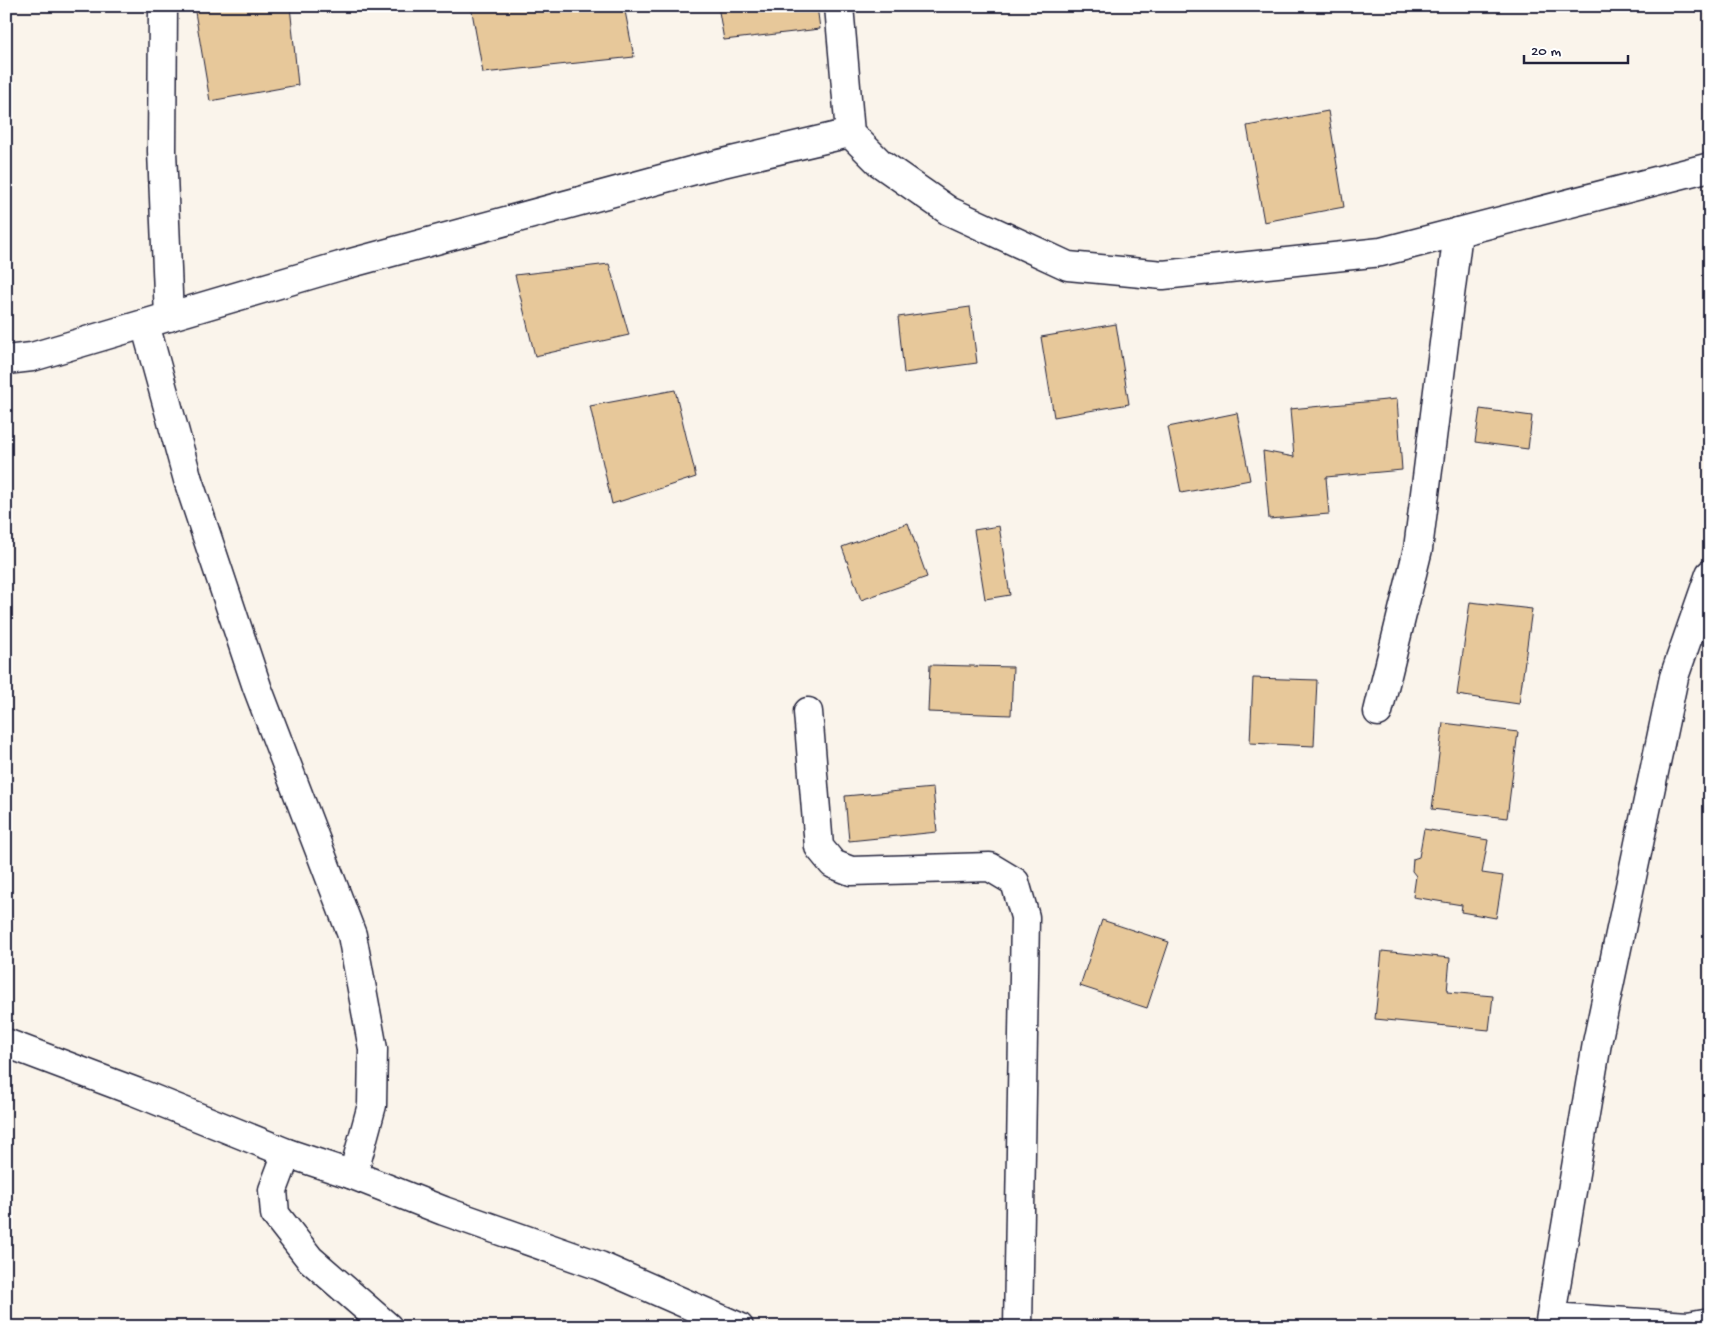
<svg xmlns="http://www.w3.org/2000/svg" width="1716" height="1333" font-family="'Gochi Hand',sans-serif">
<rect width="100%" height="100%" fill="#faf4eb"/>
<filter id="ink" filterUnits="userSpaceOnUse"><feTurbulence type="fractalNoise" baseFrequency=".02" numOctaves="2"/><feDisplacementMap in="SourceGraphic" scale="10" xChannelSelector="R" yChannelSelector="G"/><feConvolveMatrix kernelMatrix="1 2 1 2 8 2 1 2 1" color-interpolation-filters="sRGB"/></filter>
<g filter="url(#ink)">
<g fill="#e7c89a" stroke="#22223b">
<path d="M194,6H290L298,85L210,101Z"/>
<path d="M471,6H624L634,57L483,73Z"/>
<path d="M718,6H817L820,29L724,40Z"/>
<path d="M1328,111L1344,207L1264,222L1247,126Z"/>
<path d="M609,264L629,335L535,356L515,275Z"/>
<path d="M970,307L977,363L904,373L898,317Z"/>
<path d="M1116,324L1129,404L1054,417L1041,337Z"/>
<path d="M675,390L696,477L612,504L590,406Z"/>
<path d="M1397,399L1402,470L1326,477L1329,514L1269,519L1263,451L1294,457L1290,409Z"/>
<path d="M1480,409L1532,416L1528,449L1475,442Z"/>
<path d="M1237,413L1250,480L1181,493L1168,427Z"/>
<path d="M908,523L927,577L861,600L842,547Z"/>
<path d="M999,526L1010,595L985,599L974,530Z"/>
<path d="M1470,602L1532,609L1519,704L1457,695Z"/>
<path d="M930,665L1013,667L1011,715L928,712Z"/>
<path d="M1253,678L1317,680L1314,746L1250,743Z"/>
<path d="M1443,723L1518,732L1507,818L1432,809Z"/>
<path d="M933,788L937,832L849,841L845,796Z"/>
<path d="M1424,829L1488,840L1482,873L1503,876L1496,918L1461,912L1462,905L1413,897L1416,876L1412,871L1413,859L1419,857Z"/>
<path d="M1102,920L1169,942L1147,1008L1080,986Z"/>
<path d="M1382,951L1450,958L1447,992L1493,996L1489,1030L1375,1019Z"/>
</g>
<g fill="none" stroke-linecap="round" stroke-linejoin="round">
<defs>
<g id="street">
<path d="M163,6L162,151L169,317"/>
<path d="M839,6L850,133L880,163L949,211L1068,266L1163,275L1381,252L1710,167"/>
<path d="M145,324L188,480L257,687L352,935L373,1049L372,1105L353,1175"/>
<path d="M6,360L32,357L340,266L702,168L850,133"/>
<path d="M808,712L819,847L833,864L851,871L990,867L1015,882L1025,917L1018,1327"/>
<path d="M1378,712L1418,549L1458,232"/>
<path d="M287,1153L273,1190L275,1214L310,1259L388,1327"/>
<path d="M1551,1317L1688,1326L1710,1322"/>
<path d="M1549,1327L1597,1043L1674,677L1710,574"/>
</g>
<path id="secondary" d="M6,1043L136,1092L287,1153L353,1175L444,1211L600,1266L739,1327"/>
</defs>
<use href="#street" stroke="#22223b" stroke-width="31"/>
<use href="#secondary" stroke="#22223b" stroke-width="31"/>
<use href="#street" stroke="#fff" stroke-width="28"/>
<use href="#secondary" stroke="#fff" stroke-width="28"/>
</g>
</g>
<rect width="1716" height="1333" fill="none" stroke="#fff" stroke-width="25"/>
<rect x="12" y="12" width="1691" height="1308" fill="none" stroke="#22223b" stroke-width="2" filter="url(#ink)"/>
<path d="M1524 55v8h104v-8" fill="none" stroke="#22223b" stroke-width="2.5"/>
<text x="1531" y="55" font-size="15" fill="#22223b" stroke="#ffffff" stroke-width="4" paint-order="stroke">20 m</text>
</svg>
